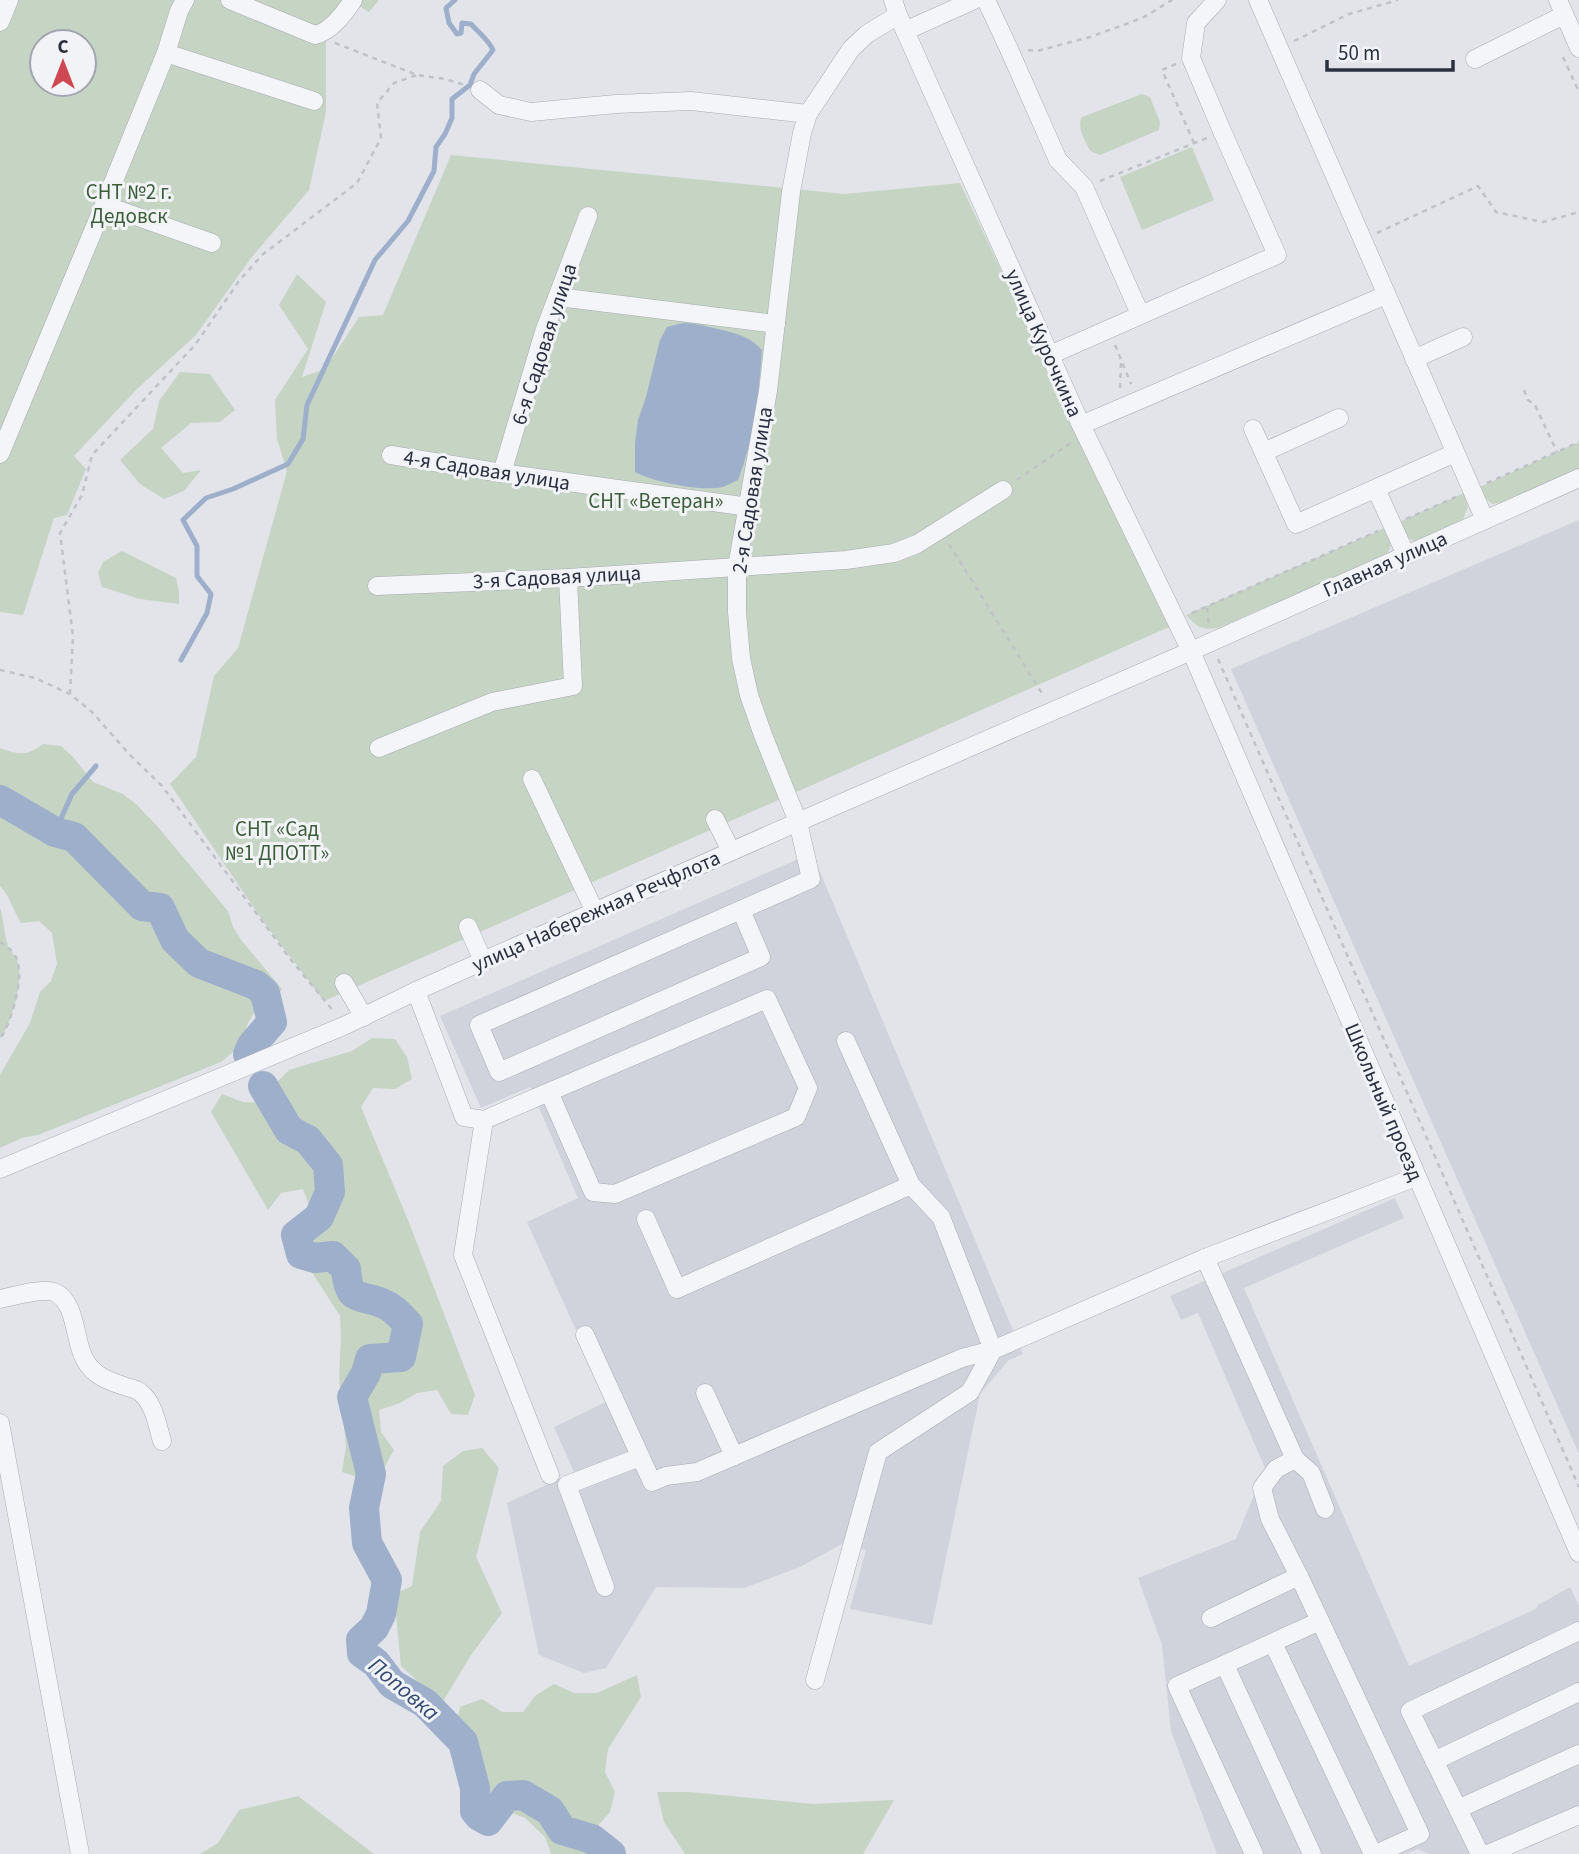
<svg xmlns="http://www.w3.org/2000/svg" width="1579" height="1854" font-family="'Source Sans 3',sans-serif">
<rect width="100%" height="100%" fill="#e2e4ea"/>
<g fill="#d0d3dc">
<path d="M1579,520V1454L1231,669Z"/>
<path d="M812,853L1023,1354L1009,1360L980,1394L932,1625L850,1609L866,1550L842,1544L800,1567L744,1588L656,1587L606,1668L584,1673L539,1655L507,1503L574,1472L554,1427L608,1401L527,1222L578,1198L530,1087L481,1108L440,1016Z"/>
<path d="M1395,1198L1404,1218L1244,1288L1409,1666L1536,1609L1538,1605L1570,1587L1579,1606V1806L1468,1854H1429L1418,1849L1406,1854H1217L1171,1731L1162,1645L1138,1578L1236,1539L1265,1468L1198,1313L1181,1320L1170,1296Z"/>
</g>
<g fill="#c6d4c3" fill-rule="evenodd">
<path d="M0,0H379L369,12L359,6L326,40V112L309,190L251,258L196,335L137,389L74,456L86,469L67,515L54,518L23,615L0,612ZM42,42H84V84H42Z"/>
<path d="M1142,94L1150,97L1160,122L1159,130L1100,155L1090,151C1086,141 1076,128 1082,117Z"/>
<path d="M1192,147L1214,200L1142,230L1120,177Z"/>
<path d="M451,155L845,194L960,183L1169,627L324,1001L265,924L170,784L196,757L214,676L238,648L287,471L277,439L275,400L308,349L279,305L297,274L326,302L302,377L325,369L359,317L383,315Z"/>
<path d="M180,372L210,374L235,410L220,422L191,423L161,448L183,473L201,470L184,491L164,499L140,484L120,460L153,429L159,401Z"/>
<path d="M1579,442V469L1501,503L1492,504L1485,498L1480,487Z"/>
<path d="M1464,493L1468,507L1463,519L1421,539L1413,541L1404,533L1399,522Z"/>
<path d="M1387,527L1392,541L1388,553L1221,627C1203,631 1198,628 1186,615Z"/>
<path d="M122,551L176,578L179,592V604L140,599L102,587L98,573L103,562Z"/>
<path d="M43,744L61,746L73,757L93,782L123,794L136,804L158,827L228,911L233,927L242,941L282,989L272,1002L256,1010L248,1023L243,1037L234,1051L221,1062L38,1135L22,1138L0,1148V1075L30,1023L40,992L51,981L57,964L52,933L39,921L21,923C13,910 10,896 0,886V748C19,755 27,756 43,744Z"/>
<path d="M0,908C4,920 4,934 8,946C10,951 15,955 17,960C25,978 11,1024 0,1039Z"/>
<path d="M372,1038L395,1039L407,1057L412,1079L395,1089L373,1088L361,1107L410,1225L475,1395L468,1415L451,1414L437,1390L417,1393L400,1403L379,1410L381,1432L394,1450L384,1468L363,1479L342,1472L346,1446L339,1377L341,1337L340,1316L304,1260L305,1229L310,1208L303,1189L281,1193L268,1210L211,1112L222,1094L243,1102L266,1103L274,1085L289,1070L352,1051Z"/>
<path d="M482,1448L499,1468L476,1557L502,1613L471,1655L442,1703L401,1666L394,1594L412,1586L420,1532L441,1501L443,1466L463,1451Z"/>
<path d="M637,1675L641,1697L608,1749L605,1772L615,1792L610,1812L597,1827L593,1845L600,1854H551L545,1837L525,1818L475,1799L458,1771L456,1728L460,1707L482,1699L502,1712H523L536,1695L554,1684L574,1693H597Z"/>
<path d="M657,1792H690L813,1804L894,1800L863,1854H685L664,1822Z"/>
<path d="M298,1796L374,1854H200L218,1843L239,1810Z"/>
</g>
<path fill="#9dafca" d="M683,323C698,323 708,327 722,330C739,334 750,337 762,350C759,394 754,439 738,480C733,482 728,485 723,487C703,492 653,482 635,472V443L638,420L646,397L660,340L667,327Z"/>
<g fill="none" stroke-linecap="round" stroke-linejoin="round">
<g stroke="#9dafca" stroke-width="5">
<path d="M181,660L207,613L211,594L197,576V546L183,520L206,498L233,489L288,464L303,439L307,405L375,260L408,221L434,171L436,147L445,134L452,118V99L470,85L474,74L493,50C488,39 479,33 471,24L462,23L461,33L457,34L449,23L446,8L455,0"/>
<path d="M55,832L72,794L96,766"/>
</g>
<g stroke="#9dafca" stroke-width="30">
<path d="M0,800L55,832L74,837L142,906L160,908L175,940L199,963L256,985L265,993L272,1022L252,1045L248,1054"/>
<path d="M263,1086L289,1130L308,1140L328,1165L330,1192L319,1217L296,1235L301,1254L315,1258L333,1256L346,1269C349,1303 357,1293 382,1303C393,1307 400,1316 408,1324L401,1357L370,1359L366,1373L352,1397L371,1474L364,1508L367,1543L387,1580L381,1614L374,1628L361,1640L362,1653L376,1663L392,1684L425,1703L463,1742L475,1788V1811L479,1816L488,1821L507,1796L523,1795L550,1811L562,1830L592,1839L611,1854"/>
</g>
<defs>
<g id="minor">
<path d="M230,0L315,35C330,32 345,13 353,0"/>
<path d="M893,0L898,15L1081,425L1191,651L1579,1553"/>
<path d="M986,0L1008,47L1058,160L1084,187L1140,314"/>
<path d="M1258,0L1485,520"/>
<path d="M1558,0L1579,48"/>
<path d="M0,22L9,0"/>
<path d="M905,31L974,0"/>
<path d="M166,53L314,101"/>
<path d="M1475,59L1564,15"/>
<path d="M480,90L499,105L531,112L616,104L691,101L808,114"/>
<path d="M104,205L212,243"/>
<path d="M558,297L776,324"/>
<path d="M1050,355L1277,255L1222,131L1191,58L1196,23L1217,0"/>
<path d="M1414,359L1463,337"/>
<path d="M1081,425L1386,295"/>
<path d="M1253,429L1296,524L1455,453"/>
<path d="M1264,452L1339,418"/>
<path d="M0,454L104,205L166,53L179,11L185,0"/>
<path d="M391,455L502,473L749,507"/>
<path d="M502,473L544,332L588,216"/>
<path d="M1376,489L1406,555"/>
<path d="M377,586L568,578L737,567L846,560L894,553L917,544L1003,490"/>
<path d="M379,748L492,702L573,686L568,578"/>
<path d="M532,779L595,912"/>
<path d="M715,819L731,851"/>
<path d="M741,910L761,957L499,1072L479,1025L811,879L798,822L763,735L749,695L741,658L737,612V567L768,391L791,192L802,133L808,114L851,49L867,34L898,15"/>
<path d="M468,927L483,961"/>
<path d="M344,983L364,1017"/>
<path d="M416,991L464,1117L484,1120L549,1092L593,1192L615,1194L796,1117L808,1088L767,999L549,1092"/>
<path d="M484,1120L463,1255L550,1475"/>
<path d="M0,1169L346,1025L416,991L483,961L798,822L1191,651L1579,478"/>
<path d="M646,1219L677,1289L911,1185"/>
<path d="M1205,1258L1416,1177"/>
<path d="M0,1299C14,1296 41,1288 54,1292C77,1301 74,1342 85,1360C93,1375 108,1381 124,1386C129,1388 136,1389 140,1392C154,1403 157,1424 162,1441"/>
<path d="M585,1335L652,1482L666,1476L697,1472L962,1358L993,1350L941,1217L911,1185L846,1041"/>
<path d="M705,1393L734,1456"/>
<path d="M0,1423L80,1854"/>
<path d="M1325,1509L1311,1473L1295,1459L1276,1469L1262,1488L1270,1519L1299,1576L1420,1834L1376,1854"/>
<path d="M605,1587L567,1485L640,1457"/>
<path d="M1211,1618L1299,1576"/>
<path d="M1273,1643L1373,1854"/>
<path d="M1225,1665L1312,1854"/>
<path d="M815,1680L878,1452L970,1392L993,1350L1205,1258L1295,1459"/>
<path d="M1434,1761L1579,1692"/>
<path d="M1458,1809L1579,1754"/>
<path d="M1254,1854L1177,1686L1320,1621"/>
<path d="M1480,1854L1410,1711L1579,1631"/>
<path d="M1488,1854L1579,1815"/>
</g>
</defs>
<use href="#minor" stroke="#a7aab4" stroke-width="19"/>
<g stroke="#bfc2c9" stroke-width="2.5" stroke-dasharray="5 5" stroke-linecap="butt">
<path d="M1294,41L1349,14L1398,0"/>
<path d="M335,43L417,75L445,79L465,85"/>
<path d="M1028,50L1037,51L1090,37L1129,23L1144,17L1172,0"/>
<path d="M1563,57L1579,92"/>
<path d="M1176,64L1162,70L1194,143"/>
<path d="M1100,181L1207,138"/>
<path d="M1377,233L1478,186L1496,212L1543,222L1579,212"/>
<path d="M1115,345L1131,384"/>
<path d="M1120,388L1121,363"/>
<path d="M1524,390L1528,400L1535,405L1557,452"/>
<path d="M1017,480L1072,442"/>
<path d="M1487,483L1579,442"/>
<path d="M1406,519L1458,496"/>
<path d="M949,544L1043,695"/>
<path d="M1207,608L1209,626"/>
<path d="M1192,613L1378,531"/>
<path d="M1218,659L1579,1487"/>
<path d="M0,670L35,678L70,694L92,712L129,754L162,786L291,960L335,1013"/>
<path d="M70,694L73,636L60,533L82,495L92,455L195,345L239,281L262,255L357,183L381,138L377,103L394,83L417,75"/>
<path d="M0,942C8,946 16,954 18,963C23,982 11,1023 0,1039"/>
</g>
<use href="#minor" stroke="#f4f5f8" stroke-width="18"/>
</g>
<g text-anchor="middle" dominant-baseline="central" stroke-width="6" stroke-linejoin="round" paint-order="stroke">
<g font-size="21" fill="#3b5d37" stroke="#f1f3f7">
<text x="129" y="192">СНТ №2 г.<tspan x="129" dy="24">Дедовск</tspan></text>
<text x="656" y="501">СНТ «Ветеран»</text>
<text x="277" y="829">СНТ «Сад<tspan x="277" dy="24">№1 ДПОТТ»</tspan></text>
</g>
<g font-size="21" fill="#2a3042" stroke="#f1f3f7">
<text transform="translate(1044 343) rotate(66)">улица Курочкина</text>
<text transform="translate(544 344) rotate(-72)">6-я Садовая улица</text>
<text transform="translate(487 470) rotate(9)">4-я Садовая улица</text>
<text transform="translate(752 490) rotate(-81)">2-я Садовая улица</text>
<text transform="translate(1385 564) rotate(-24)">Главная улица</text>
<text transform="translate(557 577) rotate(-3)">3-я Садовая улица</text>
<text transform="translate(596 911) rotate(-24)">улица Набережная Речфлота</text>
<text transform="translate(1384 1102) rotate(67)">Школьный проезд</text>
</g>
<g font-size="23" font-style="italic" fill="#344c75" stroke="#f1f3f7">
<text transform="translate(404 1689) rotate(40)">Поповка</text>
</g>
</g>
<g transform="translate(63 63)"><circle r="33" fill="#f1f3f7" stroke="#a1a5af" stroke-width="2"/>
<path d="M0-5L12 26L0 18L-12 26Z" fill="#cd4851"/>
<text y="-10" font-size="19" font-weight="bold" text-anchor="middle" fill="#2a3042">С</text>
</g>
<path d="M1327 60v10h126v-10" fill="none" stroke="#2a3042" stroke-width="3.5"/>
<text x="1338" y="60" font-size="21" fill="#2a3042" stroke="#f1f3f7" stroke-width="5" paint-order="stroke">50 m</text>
</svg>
